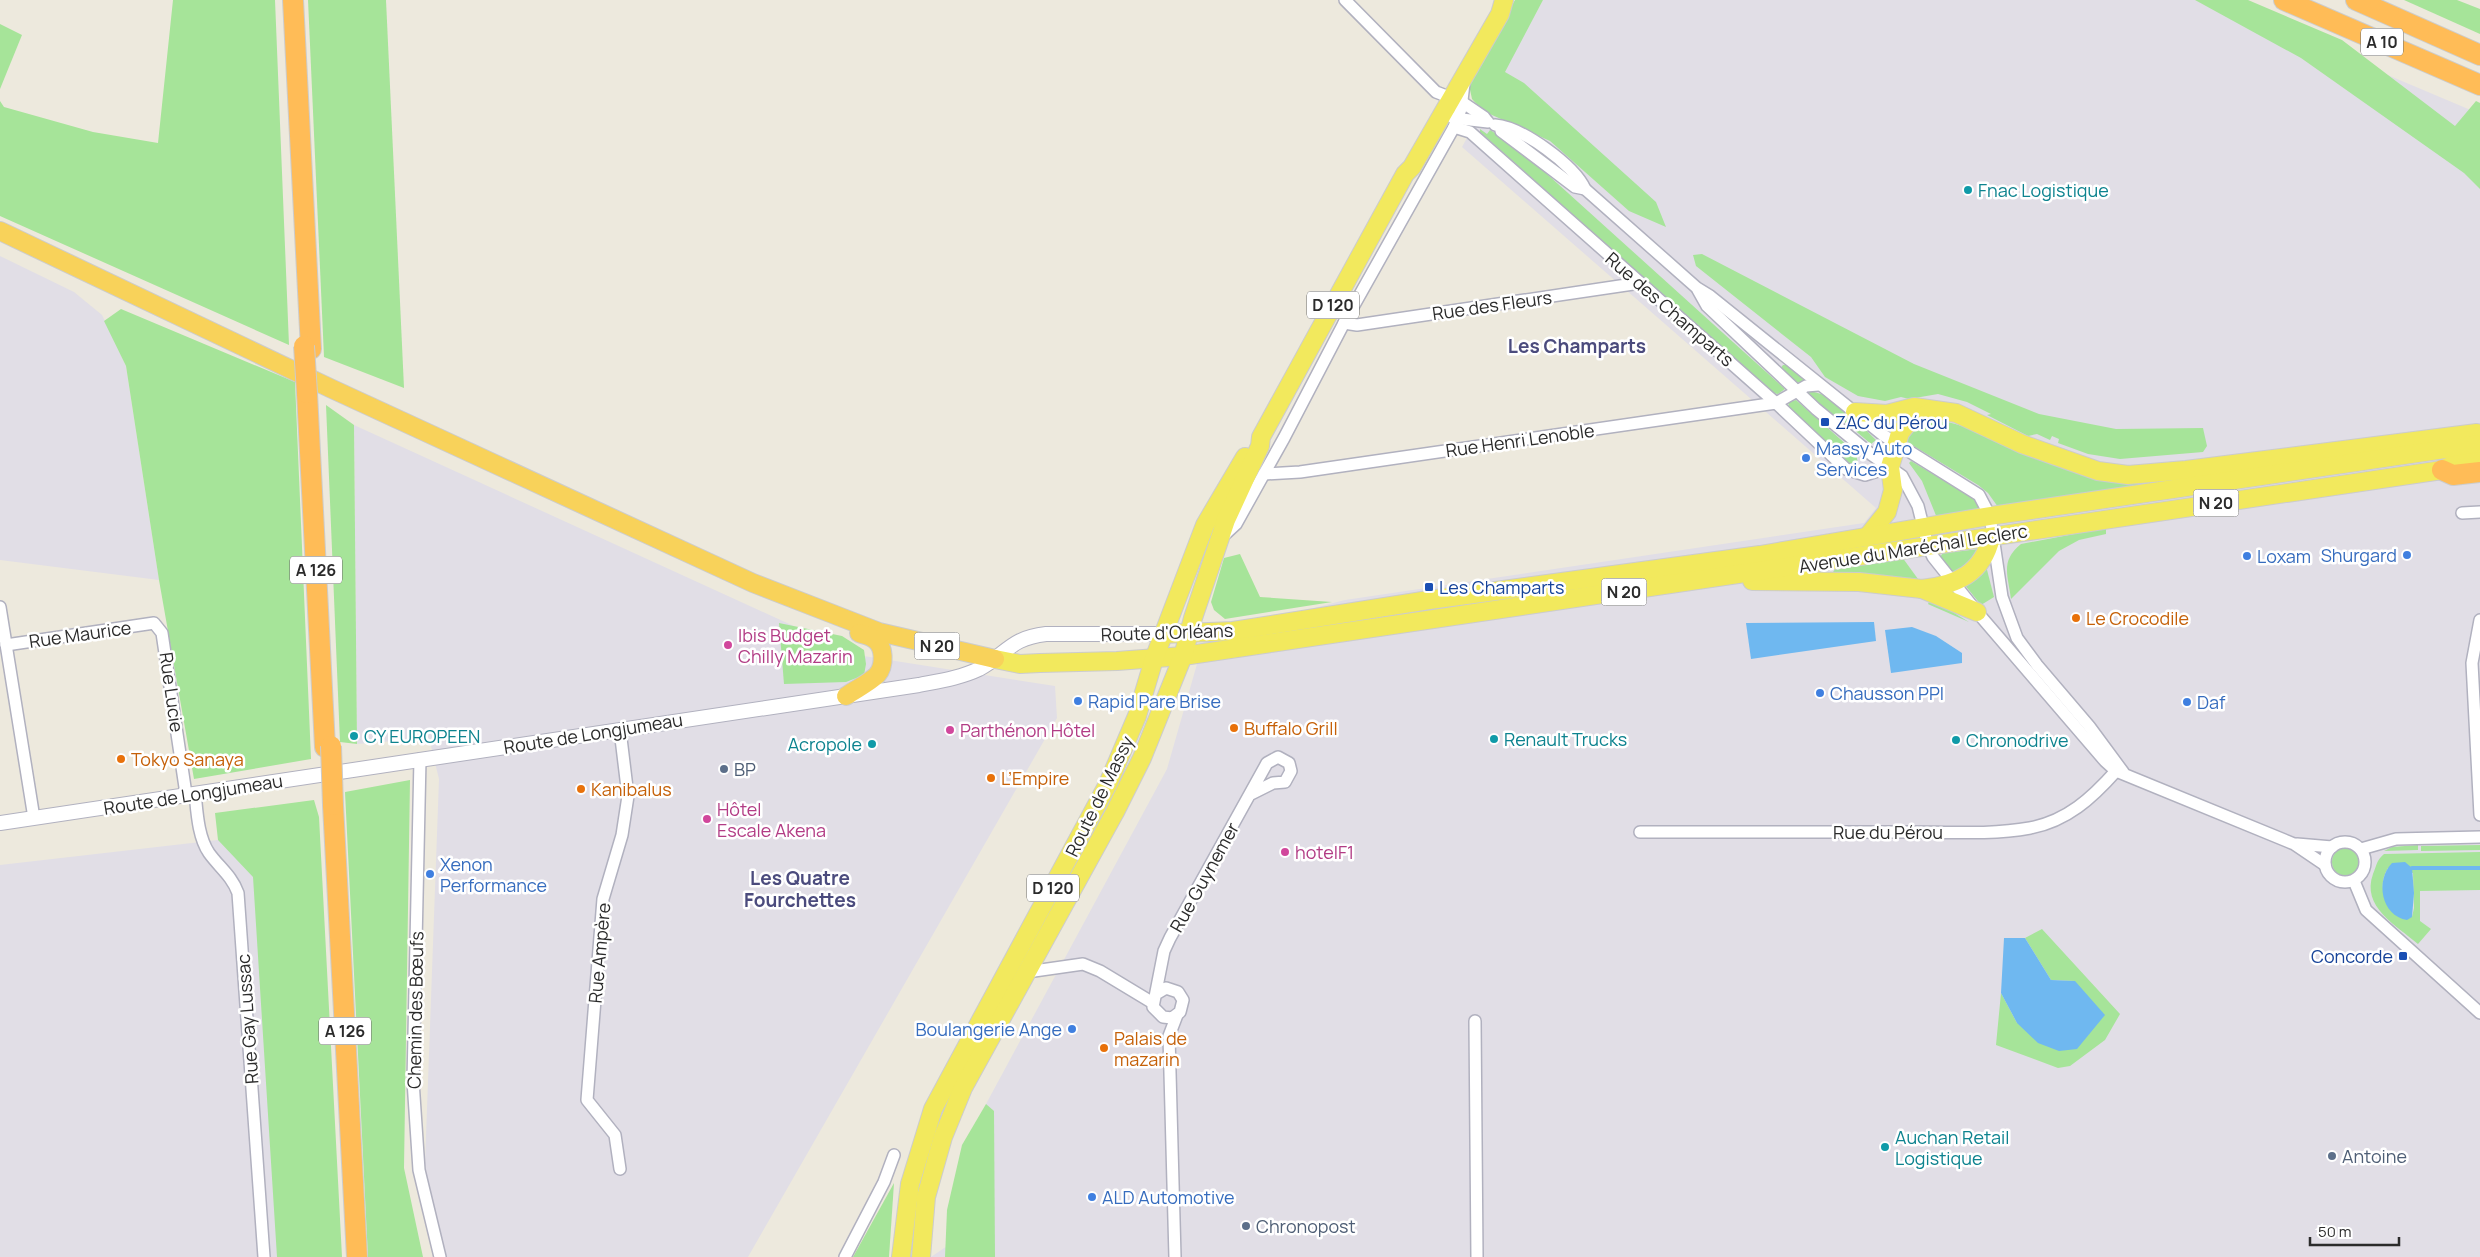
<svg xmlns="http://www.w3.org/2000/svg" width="2480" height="1257" font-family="Manrope,sans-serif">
<rect width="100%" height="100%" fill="#ede9dd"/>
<g fill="#e1dee6">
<path d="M1543,0H2210L2480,114V1257H931L975,1227L980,1149L986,1104L1167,769L1205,636L1345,600L1864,523L1876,508L1462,147Z"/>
<path d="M0,256L74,292L102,315L126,366L159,580L0,560Z"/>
<path d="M354,425L857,655L1055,686L1057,718L748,1257H441L425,1164L439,779L429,738L357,744Z"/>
<path d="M290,828L286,1257H0V865L218,840Z"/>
</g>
<g fill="#a6e499" fill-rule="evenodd">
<path d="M173,0H275L289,345L0,216V101L4,107L93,132L158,143Z"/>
<path d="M308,0H386L404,388L324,357Z"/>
<path d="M1515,0H1543L1505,72L1524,83L1656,202L1666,227L1629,211L1550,141L1483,111L1472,99L1469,85L1476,66Z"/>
<path d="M2195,0H2248L2342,40L2455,126L2476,101L2480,103V189L2464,173L2301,58Z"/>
<path d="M2404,0H2457L2480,9V34Z"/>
<path d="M0,24L22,35L0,89Z"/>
<path d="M1480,129L1487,134L1490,130L1515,145L1785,389L1778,394L1772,393L1480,132Z"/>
<path d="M1702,254L1914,364L2039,414L2116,429L2203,428L2207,446L2203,452L2120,459L2088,454L2058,443L2059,439L2052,436L2050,440L2037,434L2028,436L1987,415L1991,414L1967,402L1938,394L1909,399L1901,397L1885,401L1858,396L1825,377L1811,357L1696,266L1693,255Z"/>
<path d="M121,309L295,382L311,759L194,779L159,580L126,366L104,321Z"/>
<path d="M1783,365H1788L1808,381L1795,383L1780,369Z"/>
<path d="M1807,391C1834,392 1857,422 1876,440L1871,444L1840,418L1822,409Z"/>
<path d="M1796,400L1856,453L1859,470L1852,468L1788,408L1789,402Z"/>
<path d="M326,405L354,425L357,744L340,742Z"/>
<path d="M1938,421C1959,422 1979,433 1999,442C2049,463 2086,483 2142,481L2143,487L1998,507L1988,493L1978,485L1907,442C1911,428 1925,424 1938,421Z"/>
<path d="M1911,461L1973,498L1982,510L1937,518L1922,481L1909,463Z"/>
<path d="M2106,528V534L2079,540L2059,551L2011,599C2008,575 2000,561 2021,544Z"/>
<path d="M1980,549L1977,559L1952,573L1940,557L1943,553Z"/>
<path d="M1240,554L1260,597L1332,602L1225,619L1214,610L1211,602L1224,558Z"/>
<path d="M1902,557L1918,579L1834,574L1833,572L1836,568Z"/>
<path d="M1986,566L1994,597L1981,605L1964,584Z"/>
<path d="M1929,602L1946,608L1969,622L1930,605L1928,604Z"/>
<path d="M779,623L842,636L864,650L866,664L864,675L846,682L784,684Z"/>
<path d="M410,780L404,1168L423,1257H368L345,792Z"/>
<path d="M314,800L319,817L342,1257H277L253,877L218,840L215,813Z"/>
<path d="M2418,845V850L2384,851L2392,847Z"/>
<path d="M2480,845V850L2421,851V846Z"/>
<circle cx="2346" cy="862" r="14"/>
<path d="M2480,852V890L2420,891V921L2431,929L2418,944C2396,925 2361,907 2373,874C2377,865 2376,861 2384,854ZM2388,868L2413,873L2414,908L2412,917L2388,905C2382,892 2380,881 2388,868Z"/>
<path d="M2042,929L2120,1014L2105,1040L2070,1066L2058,1068L1996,1045L2001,993L2017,1023L2075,981L2051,980L2025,938Z"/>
<path d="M986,1104L994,1111L995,1257H945L947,1210L962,1145Z"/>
<path d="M894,1183L889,1257H853Z"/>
</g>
<g fill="#6fb8f0">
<path d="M1874,622L1876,641L1751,659L1746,623Z"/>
<path d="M1912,627L1936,636L1962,653V663L1891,673L1885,630Z"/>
<path d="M2405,862L2412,868L2414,893L2412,917L2407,920C2381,916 2375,880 2392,863Z"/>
<path d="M2004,938H2025L2051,980L2075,981L2105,1015L2077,1049L2059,1051L2038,1043L2017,1023L2001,993Z"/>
</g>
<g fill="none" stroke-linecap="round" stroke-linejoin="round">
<path stroke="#6fb8f0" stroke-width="4" d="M2412,868H2480"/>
<defs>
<g id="minor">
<path d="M1345,0L1436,92L1462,102L1484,117L1487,121"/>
<path d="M1453,118L1488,122"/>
<path d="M1495,125C1522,127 1574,165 1585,189L1697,288L1710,296L1883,435L1979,495L1990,516L2002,597L2017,638L2037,665L2089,726L2123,772"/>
<path d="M1454,127L1470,132L1776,403L1846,469L1865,475L1890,467"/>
<path d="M1501,131L1575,187L1585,189"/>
<path d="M1698,290L1707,306L1816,409L1872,455L1902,476L1918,506L1928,546L1933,557L1977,612L2105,761L2116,771L2294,844L2325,865"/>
<path d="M1344,323L1357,325L1640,283"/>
<path d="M1264,474L1300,472L1776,403L1806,386L1818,385"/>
<path d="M2462,513L2480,512"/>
<path d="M1223,536L1236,524L1284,438L1344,323L1454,127L1461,109L1464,83"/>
<path d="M0,607L34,818"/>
<path d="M2480,620L2472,663L2480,815"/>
<path d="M6,645L154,623L162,633L186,794"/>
<path d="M620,730L628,796L622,835L603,899L587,1100L615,1135L620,1169"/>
<path d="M420,759L413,1081L419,1170L440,1257"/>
<path d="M195,793C197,812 198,837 209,853C219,867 232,876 238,893L264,1257"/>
<path d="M1640,832C1725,832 1809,832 1894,832C1937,831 1987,836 2030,828C2067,821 2092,798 2116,771"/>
<circle cx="2345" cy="862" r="20"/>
<path d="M2297,844L2332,847"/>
<path d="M2361,849L2396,839L2480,837"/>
<path d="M2354,881L2366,910L2480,1013"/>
<path d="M1027,972L1083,964L1100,971L1153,1003"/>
<path d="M1156,994L1166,988L1178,992L1183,1000L1180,1012L1172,1018L1163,1017L1153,1007L1164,951L1170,938L1267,763L1278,757L1289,763L1291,771L1285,782L1273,783L1251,794"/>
<path d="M1475,1021L1477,1257"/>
<path d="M845,1257L884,1182L894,1155"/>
<path d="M1175,1257L1169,1036L1177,1015"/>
</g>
<path id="tertiary" d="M0,823L919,685C939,681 960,678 979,669C1007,654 1010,638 1046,634H1163"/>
<g id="primary">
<path d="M1855,412L1887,414L1914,407L1956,413L2022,444L2098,471L2128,475L2186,470L2477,433"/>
<path d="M1867,537L1887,512L1893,490L1890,467L1900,433L1908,423L1933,411"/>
<path d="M1752,581L1859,582L1922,589C1957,585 1983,573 1991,537"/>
<path d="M1922,589L1977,612"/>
<path d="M1163,634L1233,631L1429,600L1760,555L1990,516L2480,444"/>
<path d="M995,659L1020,664L1040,663L1117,661L1183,656L2442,470L2450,466L2480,461"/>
<path d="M901,1257L910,1184L933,1109L1108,784L1137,716L1154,659L1205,525L1245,457"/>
<path d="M921,1257L926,1197L943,1137L963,1088L1115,812L1142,758L1183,656L1193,618L1226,520L1260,446L1261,437L1405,174L1412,167L1500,14L1504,0"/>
</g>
<g id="trunk">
<path d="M0,231L330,388L753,583L879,632L995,659"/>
<path d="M846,696C856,689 869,683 877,675C885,666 885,646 874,639C870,636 864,635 859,633"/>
</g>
<g id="motorway">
<path d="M293,0L311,349"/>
<path d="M2284,0L2480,85"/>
<path d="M2356,0L2480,55"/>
<path d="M307,393L325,747"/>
<path d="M2442,470L2453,475L2480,472"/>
<path d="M333,805L357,1257"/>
</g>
</defs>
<use href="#minor" stroke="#b1b1bf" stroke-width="14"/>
<use href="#tertiary" stroke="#b1b1bf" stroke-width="16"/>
<use href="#primary" stroke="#ccc" stroke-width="20"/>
<use href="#trunk" stroke="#ccc" stroke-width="20"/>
<use href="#motorway" stroke="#ccc" stroke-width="22"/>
<use href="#minor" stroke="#fff" stroke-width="11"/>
<use href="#tertiary" stroke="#fff" stroke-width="14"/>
<use href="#primary" stroke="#f2e95d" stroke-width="18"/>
<use href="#trunk" stroke="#f8d25a" stroke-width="18"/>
<use href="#motorway" stroke="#ffbc57" stroke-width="20"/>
<defs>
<g id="motorway-bridge">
<path d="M304,346L307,393"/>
<path d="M331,746L333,805"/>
</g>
</defs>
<use href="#motorway-bridge" stroke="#ccc" stroke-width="22" stroke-linecap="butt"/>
<use href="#motorway-bridge" stroke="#ffbc57" stroke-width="20"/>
</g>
<g fill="#0f9aa8" stroke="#fff" stroke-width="2">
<circle cx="1968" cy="190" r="5"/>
<circle cx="354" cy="736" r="5"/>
<circle cx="1494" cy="739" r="5"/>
<circle cx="1956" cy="740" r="5"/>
<circle cx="872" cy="744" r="5"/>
<circle cx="1885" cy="1147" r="5"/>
</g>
<g fill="#1a4fb4" stroke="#fff" stroke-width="2">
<rect x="1820" y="417" width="10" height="10" rx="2.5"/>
<rect x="1424" y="582" width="10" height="10" rx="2.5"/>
<rect x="2398" y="951" width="10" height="10" rx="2.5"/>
</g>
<g fill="#3f7fe0" stroke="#fff" stroke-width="2">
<circle cx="1806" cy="458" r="5"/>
<circle cx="2407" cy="555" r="5"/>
<circle cx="2247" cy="556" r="5"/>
<circle cx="1820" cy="693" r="5"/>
<circle cx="1078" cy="701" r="5"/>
<circle cx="2187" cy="702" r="5"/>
<circle cx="430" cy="874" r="5"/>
<circle cx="1072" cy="1029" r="5"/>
<circle cx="1092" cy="1197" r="5"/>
</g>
<g fill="#e8710a" stroke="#fff" stroke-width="2">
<circle cx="2076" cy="618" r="5"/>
<circle cx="1234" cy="728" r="5"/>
<circle cx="121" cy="759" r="5"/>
<circle cx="991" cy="778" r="5"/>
<circle cx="581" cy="789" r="5"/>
<circle cx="1104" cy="1048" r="5"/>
</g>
<g fill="#d1479c" stroke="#fff" stroke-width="2">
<circle cx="728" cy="645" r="5"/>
<circle cx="950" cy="730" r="5"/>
<circle cx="707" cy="819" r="5"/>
<circle cx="1285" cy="852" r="5"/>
</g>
<g fill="#5c6f8a" stroke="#fff" stroke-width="2">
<circle cx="724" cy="769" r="5"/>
<circle cx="2332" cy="1156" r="5"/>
<circle cx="1246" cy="1226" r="5"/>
</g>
<g text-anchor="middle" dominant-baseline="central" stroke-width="5" stroke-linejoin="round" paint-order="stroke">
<g fill="#fff" stroke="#6b6b6b" stroke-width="1">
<rect x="2361" y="28.5" width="42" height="27" rx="4"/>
<rect x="1307" y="291.5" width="52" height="27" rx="4"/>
<rect x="2193.5" y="489.5" width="45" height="27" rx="4"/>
<rect x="290" y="556.5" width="52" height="27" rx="4"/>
<rect x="1601.5" y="578.5" width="45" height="27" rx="4"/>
<rect x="914.5" y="632.5" width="45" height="27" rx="4"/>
<rect x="1027" y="874.5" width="52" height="27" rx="4"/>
<rect x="319" y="1017.5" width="52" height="27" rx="4"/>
</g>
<g font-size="16" font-weight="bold" fill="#2b2b2b">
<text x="2382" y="42">A 10</text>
<text x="1333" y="305">D 120</text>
<text x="2216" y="503">N 20</text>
<text x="316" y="570">A 126</text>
<text x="1624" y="592">N 20</text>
<text x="937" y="646">N 20</text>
<text x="1053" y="888">D 120</text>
<text x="345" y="1031">A 126</text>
</g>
<g font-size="18" fill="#0d838f" stroke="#fff" text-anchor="start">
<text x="1978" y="190">Fnac Logistique</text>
<text x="364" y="736">CY EUROPEEN</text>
<text x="1504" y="739">Renault Trucks</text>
<text x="1966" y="740">Chronodrive</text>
<text x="862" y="744" text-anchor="end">Acropole</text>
<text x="1895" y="1137">Auchan Retail<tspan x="1895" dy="21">Logistique</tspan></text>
</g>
<g font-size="18" fill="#2b2b2b" stroke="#fff">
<text transform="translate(1492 305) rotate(-8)">Rue des Fleurs</text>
<text transform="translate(1670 309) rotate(41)">Rue des Champarts</text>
<text transform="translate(1520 440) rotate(-8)">Rue Henri Lenoble</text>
<text transform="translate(1913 548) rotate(-9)">Avenue du Maréchal Leclerc</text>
<text transform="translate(1167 632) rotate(-2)">Route d'Orléans</text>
<text transform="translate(80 634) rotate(-8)">Rue Maurice</text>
<text transform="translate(172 692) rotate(82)">Rue Lucie</text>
<text transform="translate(593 733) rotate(-9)">Route de Longjumeau</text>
<text transform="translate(193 794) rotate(-9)">Route de Longjumeau</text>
<text transform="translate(1099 796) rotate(-64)">Route de Massy</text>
<text x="1888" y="832">Rue du Pérou</text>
<text transform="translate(1204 877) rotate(-61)">Rue Guynemer</text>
<text transform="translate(599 953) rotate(-85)">Rue Ampère</text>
<text transform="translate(415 1010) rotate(-89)">Chemin des Bœufs</text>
<text transform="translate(247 1019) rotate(-94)">Rue Gay Lussac</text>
</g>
<g font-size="18" fill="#164399" stroke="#fff" text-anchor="start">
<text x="1835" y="422">ZAC du Pérou</text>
<text x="1439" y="587">Les Champarts</text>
<text x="2393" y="956" text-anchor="end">Concorde</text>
</g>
<g font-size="18" fill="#366cbe" stroke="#fff" text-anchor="start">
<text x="1816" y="448">Massy Auto<tspan x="1816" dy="21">Services</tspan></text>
<text x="2397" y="555" text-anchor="end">Shurgard</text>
<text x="2257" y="556">Loxam</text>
<text x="1830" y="693">Chausson PPI</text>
<text x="1088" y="701">Rapid Pare Brise</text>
<text x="2197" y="702">Daf</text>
<text x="440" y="864">Xenon<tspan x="440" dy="21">Performance</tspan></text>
<text x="1062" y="1029" text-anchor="end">Boulangerie Ange</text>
<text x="1102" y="1197">ALD Automotive</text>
</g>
<g font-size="18" fill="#c56008" stroke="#fff" text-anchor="start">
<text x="2086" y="618">Le Crocodile</text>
<text x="1244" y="728">Buffalo Grill</text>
<text x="131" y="759">Tokyo Sanaya</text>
<text x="1001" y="778">L’Empire</text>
<text x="591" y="789">Kanibalus</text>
<text x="1114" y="1038">Palais de<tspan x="1114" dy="21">mazarin</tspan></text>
</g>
<g font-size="18" fill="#b23c85" stroke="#fff" text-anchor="start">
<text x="738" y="635">Ibis Budget<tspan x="738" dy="21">Chilly Mazarin</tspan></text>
<text x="960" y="730">Parthénon Hôtel</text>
<text x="717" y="809">Hôtel<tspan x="717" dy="21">Escale Akena</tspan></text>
<text x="1295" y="852">hotelF1</text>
</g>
<g font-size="18" fill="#4e5e75" stroke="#fff" text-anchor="start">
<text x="734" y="769">BP</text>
<text x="2342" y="1156">Antoine</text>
<text x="1256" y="1226">Chronopost</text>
</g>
<g font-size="19" font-weight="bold" fill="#4b4b7d" stroke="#fff">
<text x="1577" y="346">Les Champarts</text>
<text x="800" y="878">Les Quatre<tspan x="800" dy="22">Fourchettes</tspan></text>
</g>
</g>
<path d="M2310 1237v8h89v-8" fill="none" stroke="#2b2b2b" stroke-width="2.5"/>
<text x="2318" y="1237" font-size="15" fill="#2b2b2b" stroke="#ffffff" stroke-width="4" paint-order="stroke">50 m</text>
</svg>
